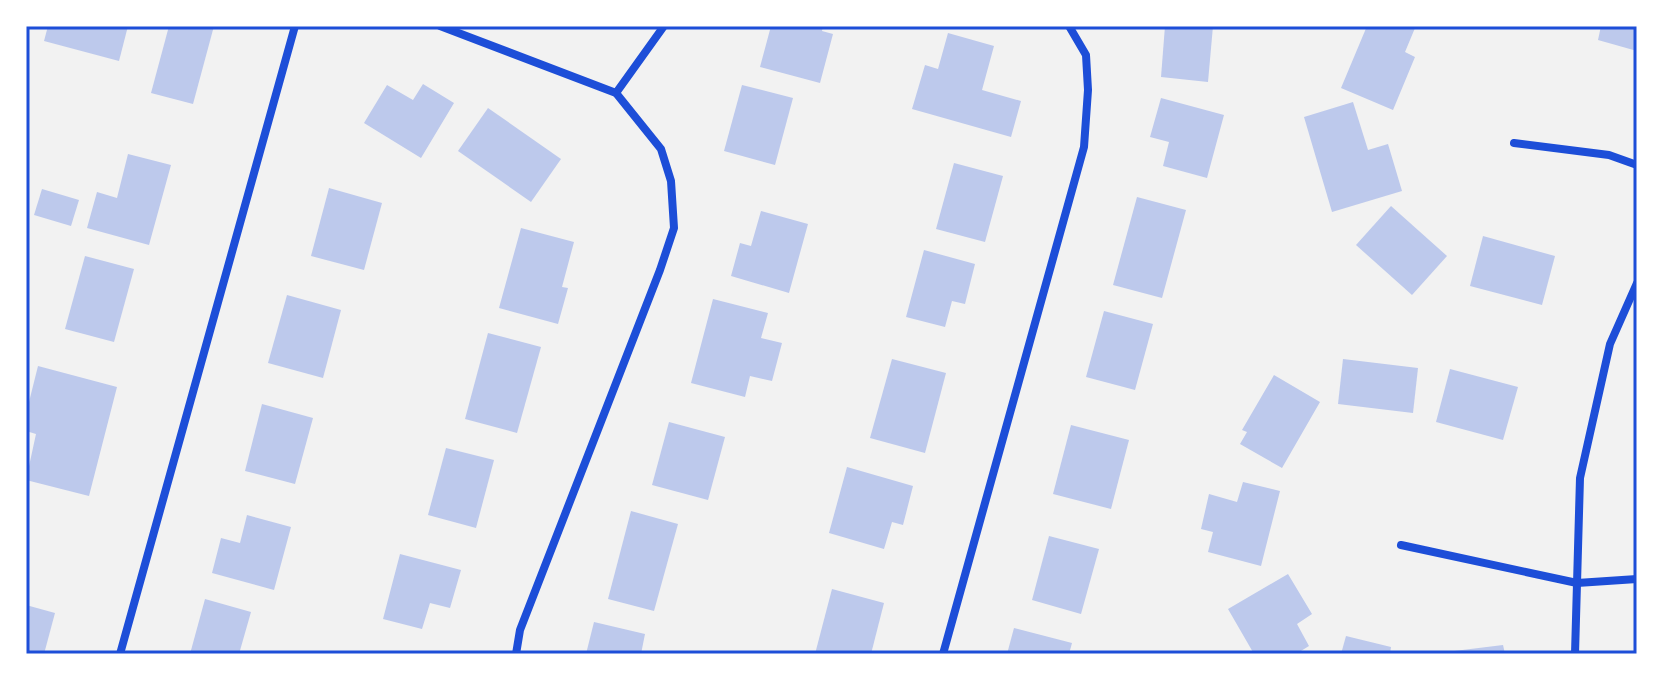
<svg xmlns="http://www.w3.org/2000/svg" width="1663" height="680" font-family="Merriweather,serif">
<rect width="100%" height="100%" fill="#f2f2f2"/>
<g fill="#bdc9ec">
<path d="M48,26H128L119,61L44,41Z"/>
<path d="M169,26H214L193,104L151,93Z"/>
<path d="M771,26H823L822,31L833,34L820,83L760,67Z"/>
<path d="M1165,26H1213L1208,82L1161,77Z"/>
<path d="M1367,26L1415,28L1405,52L1415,57L1393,110L1341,88Z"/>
<path d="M1601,26H1637V51L1598,40Z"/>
<path d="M948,33L994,46L982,90L1021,101L1011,137L912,109L925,65L938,69Z"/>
<path d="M423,84L454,103L421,158L364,123L387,85L413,100Z"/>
<path d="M742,85L793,98L775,165L724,151Z"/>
<path d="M1161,98L1224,115L1207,178L1163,166L1169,142L1150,137Z"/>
<path d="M1353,102L1368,150L1388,144L1402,191L1332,212L1304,117Z"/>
<path d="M488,108L561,159L531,202L458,151Z"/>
<path d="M128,154L171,165L149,245L87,228L97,192L117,198Z"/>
<path d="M954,163L1003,176L985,242L936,229Z"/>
<path d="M329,188L382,203L364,270L311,256Z"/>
<path d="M42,189L79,200L71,226L34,215Z"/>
<path d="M1137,197L1186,210L1162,298L1113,285Z"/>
<path d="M1391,206L1447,256L1412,295L1356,245Z"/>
<path d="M761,211L808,224L789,293L731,276L740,243L751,246Z"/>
<path d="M521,228L574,242L562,287L568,288L558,324L499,308Z"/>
<path d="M1483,236L1555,256L1542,305L1470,286Z"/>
<path d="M924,250L975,264L965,304L952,301L945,327L906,317Z"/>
<path d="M85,256L134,269L114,342L65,329Z"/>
<path d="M287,295L341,310L323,378L268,363Z"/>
<path d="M713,299L768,313L761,338L782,343L772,381L750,376L745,397L691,383Z"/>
<path d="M1104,311L1153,324L1135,390L1086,377Z"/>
<path d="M488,333L541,347L517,433L465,419Z"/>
<path d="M892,359L946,373L925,453L870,438Z"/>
<path d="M1343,359L1418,368L1413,413L1338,404Z"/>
<path d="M38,366L117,387L89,496L26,480L36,434L26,431V414Z"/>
<path d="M1450,369L1518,387L1503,440L1436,422Z"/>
<path d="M1274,375L1320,402L1282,468L1240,444L1247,432L1242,430Z"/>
<path d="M262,404L313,418L295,484L245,471Z"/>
<path d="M669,422L725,437L708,500L652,485Z"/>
<path d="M1071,425L1129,440L1111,509L1053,494Z"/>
<path d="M446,448L494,460L476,528L428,515Z"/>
<path d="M847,467L913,486L903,525L892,522L884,549L829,533Z"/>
<path d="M1243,482L1280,491L1261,566L1208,552L1213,532L1201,529L1209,494L1237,502Z"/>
<path d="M631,511L678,524L654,611L608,599Z"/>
<path d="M247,515L291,527L274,590L212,573L221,538L240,543Z"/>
<path d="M1049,536L1099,549L1081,614L1032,600Z"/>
<path d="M400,554L461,570L450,608L430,603L422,629L383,619Z"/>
<path d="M1288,574L1312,614L1297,624L1309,646L1296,654H1254L1228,609Z"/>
<path d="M832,589L884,603L871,654H815Z"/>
<path d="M205,599L251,612L239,654H190Z"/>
<path d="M26,605L55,613L44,654H26Z"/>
<path d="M594,622L645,634L641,654H586Z"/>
<path d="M1014,628L1072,643L1069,654H1007Z"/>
<path d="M1346,636L1391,647L1390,654H1341Z"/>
<path d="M1503,645L1505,654H1446V652Z"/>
</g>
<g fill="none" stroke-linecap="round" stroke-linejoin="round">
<g stroke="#1d4ed8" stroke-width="8">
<path d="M440,26L616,93L661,149L671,181L674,228L660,270L520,630L516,654"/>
<path d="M616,93L664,26"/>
<path d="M1514,143L1609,155L1637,165"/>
<path d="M1401,545L1577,583L1637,579"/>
<path d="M120,654L295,26"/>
<path d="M943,654L1084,147L1088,90L1086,55L1069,26"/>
<path d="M1575,654L1580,478L1610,344L1637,283"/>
</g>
</g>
<rect width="1663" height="680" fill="none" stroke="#ffffff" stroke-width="56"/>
<rect x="28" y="28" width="1607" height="624" fill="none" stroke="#1d4ed8" stroke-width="3"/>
</svg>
